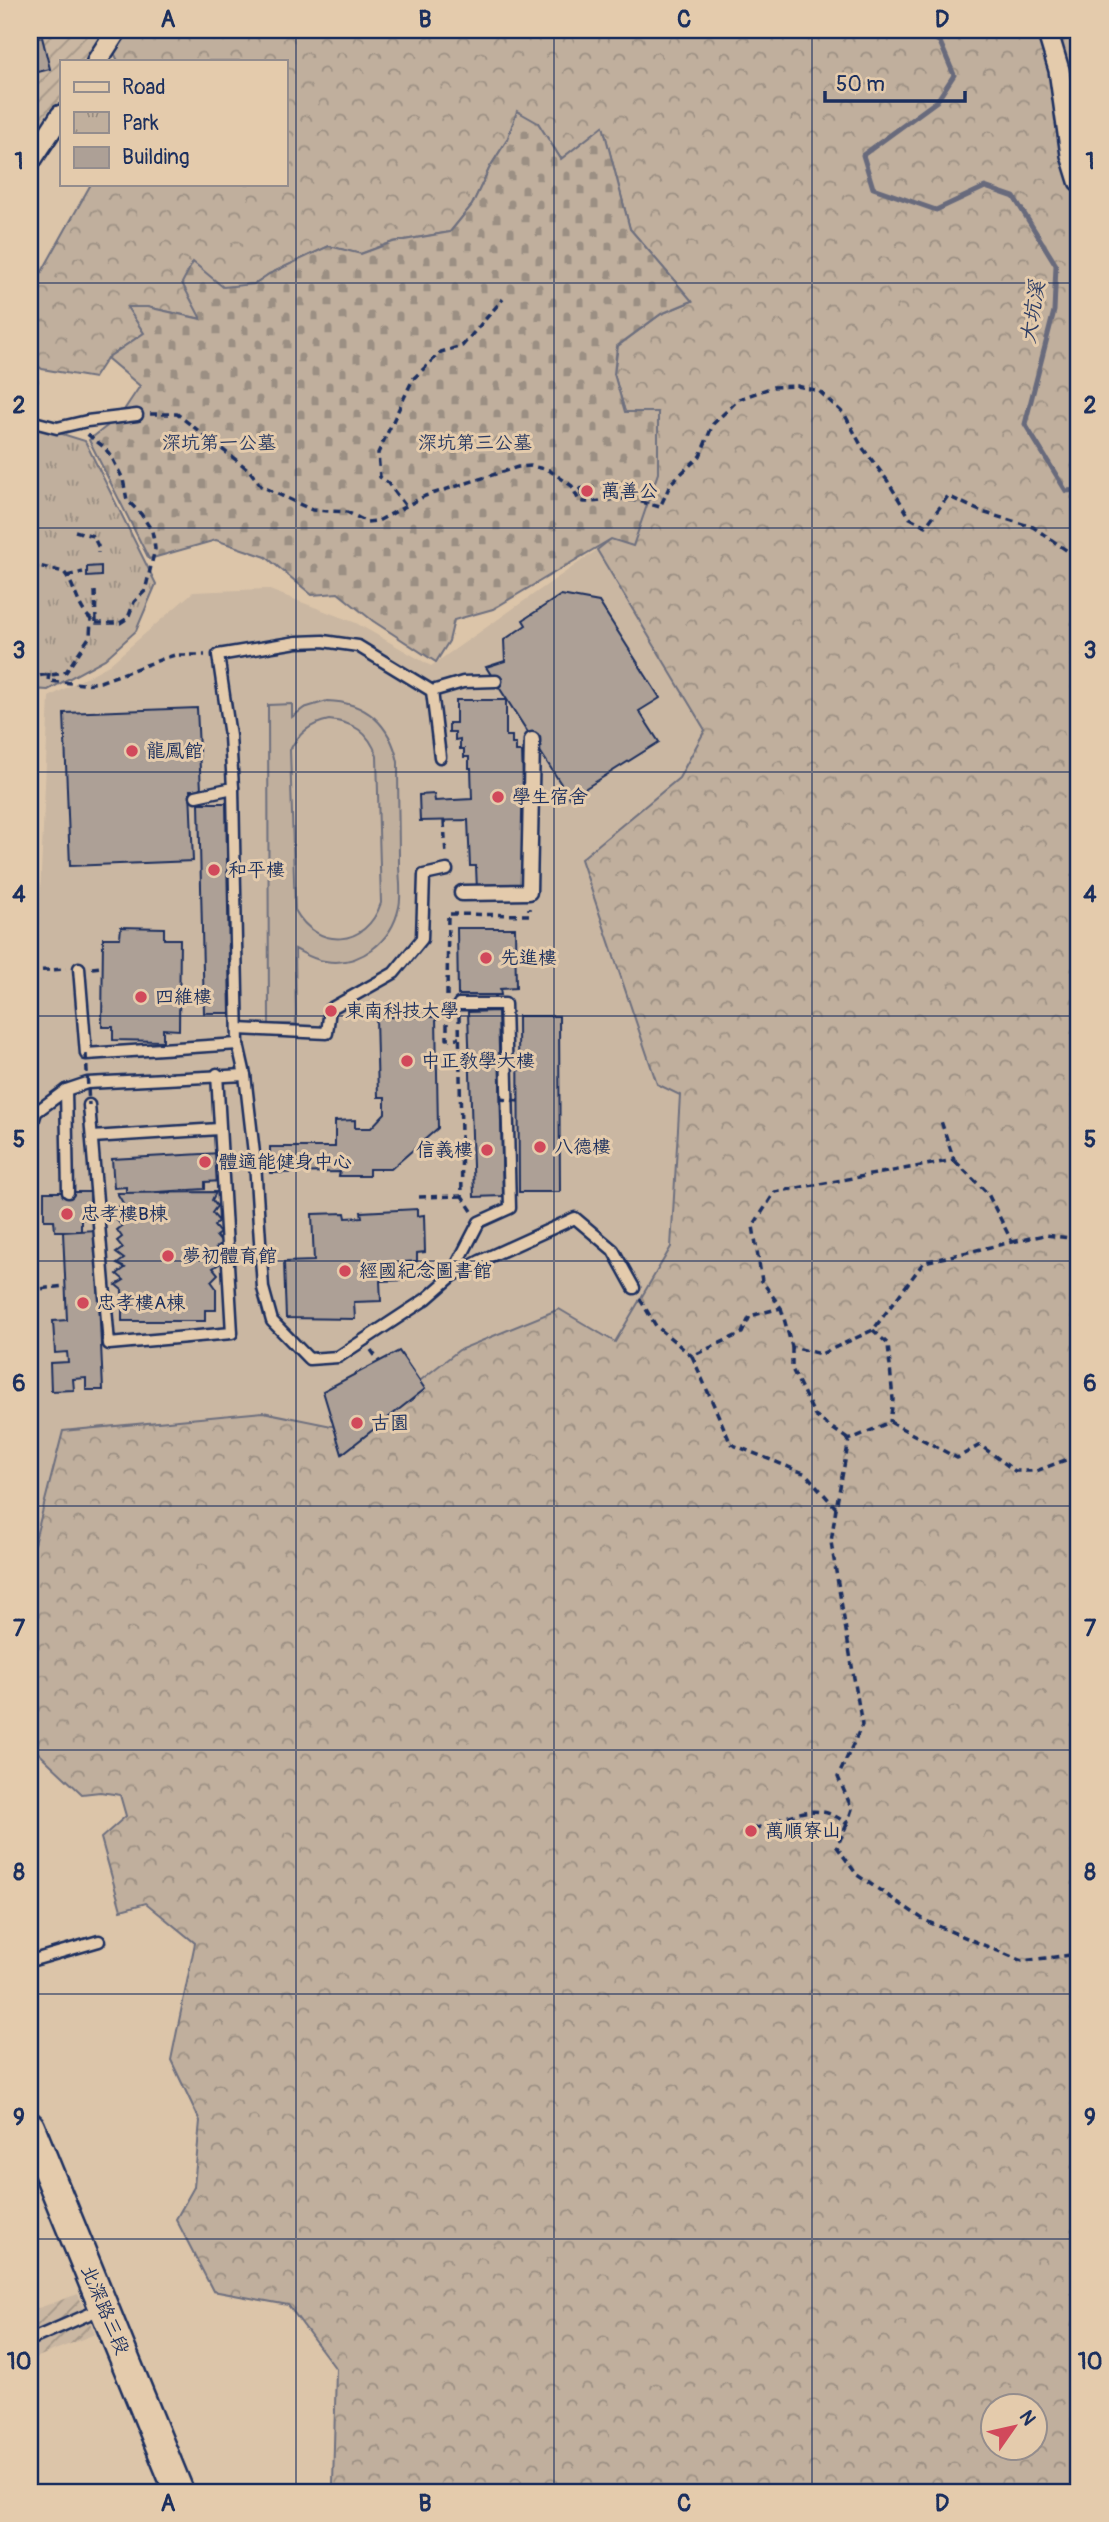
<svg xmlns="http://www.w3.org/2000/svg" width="1109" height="2522" font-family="Pangolin,'LXGW WenKai TC',sans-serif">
<defs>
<pattern id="industrial-furrows" width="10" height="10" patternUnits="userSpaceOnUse" patternTransform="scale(1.75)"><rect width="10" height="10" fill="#cab7a2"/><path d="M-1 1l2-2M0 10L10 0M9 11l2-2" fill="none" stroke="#a39587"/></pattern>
<pattern id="forest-crowns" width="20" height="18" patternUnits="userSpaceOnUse" patternTransform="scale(1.75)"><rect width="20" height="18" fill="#c0af9d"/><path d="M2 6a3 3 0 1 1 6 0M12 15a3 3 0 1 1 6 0" fill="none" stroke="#9b8f83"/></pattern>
<pattern id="cemetery-stones" width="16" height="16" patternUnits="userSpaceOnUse" patternTransform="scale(1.75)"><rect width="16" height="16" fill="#c0af9d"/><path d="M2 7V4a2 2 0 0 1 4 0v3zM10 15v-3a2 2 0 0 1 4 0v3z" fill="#9b8f83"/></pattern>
<pattern id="park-tufts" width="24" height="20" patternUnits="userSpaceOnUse" patternTransform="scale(1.75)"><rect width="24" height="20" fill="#c0af9d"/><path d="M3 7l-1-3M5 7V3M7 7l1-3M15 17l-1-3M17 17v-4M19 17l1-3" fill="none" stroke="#9b8f83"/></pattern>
</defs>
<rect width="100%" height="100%" fill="#dcc5a9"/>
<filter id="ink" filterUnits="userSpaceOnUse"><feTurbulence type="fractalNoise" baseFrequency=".0143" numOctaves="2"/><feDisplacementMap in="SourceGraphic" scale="14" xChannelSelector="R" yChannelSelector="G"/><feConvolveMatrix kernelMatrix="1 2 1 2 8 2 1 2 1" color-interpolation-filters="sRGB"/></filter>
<g filter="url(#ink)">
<path fill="#cab7a2" d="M597,550L705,730L679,778L581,859L755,1130L1079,1474L356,1431L30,1547V939H38L49,697L109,665L193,592L267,589L356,623L431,666Z"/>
<g fill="url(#industrial-furrows)">
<path d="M30,30H108L89,61H61V103L30,150Z"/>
<path d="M78,2294L95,2334L30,2360V2311Z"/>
</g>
<path fill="url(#forest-crowns)" stroke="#6e6f7e" stroke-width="2" fill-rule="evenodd" d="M108,30H1079V2492H330L333,2484L336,2369L288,2305L213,2291L176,2219L194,2187L200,2121L171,2060L195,1943L146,1903L121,1910L101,1838L126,1816L120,1795L100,1792L82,1794L30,1745V1547L34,1544L63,1431L263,1412L356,1431L459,1350L559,1309L615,1342L671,1247L680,1095L657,1084L581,859L679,778L705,730L597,550L611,539L658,412H625L614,374L618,346L661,314L692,301L630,229L603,127L561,159L538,123L507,140L490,167L472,205L450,232L393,242L360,254L329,246L269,274L254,284L223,288L202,319L147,307L128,308L144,333L107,358L94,378L42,369L30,360V293L91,184H285V61H118L106,36ZM993,2406H1036V2448H993Z"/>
<path fill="url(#cemetery-stones)" stroke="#6e6f7e" stroke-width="2" d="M517,111L538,123L561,159L603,126L630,229L692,301L661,314L617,346L614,374L625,412H658V473L633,546L611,539L493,609L454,620L449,641L436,662L373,621L338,593L312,595L266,557L216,540L149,559L89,440L120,416L140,386L107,358L144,333L127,307H147L201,319L182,283L193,262L223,287L254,284L269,274L329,246L361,254L393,242L450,232L472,205L490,167L507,140Z"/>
<path fill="url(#park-tufts)" stroke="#6e6f7e" stroke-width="2" d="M30,424L85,441L156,584L136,631L105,659L48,690L30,689Z"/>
<path fill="#c0af9d" stroke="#6e6f7e" stroke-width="2" fill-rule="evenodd" d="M327,701C366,702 390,724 398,762C398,796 399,830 399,864C399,877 402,894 399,907C392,941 360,967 325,961C314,960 305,954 295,949L296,1024L269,1025L268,705L292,704V717L304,708ZM329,720C353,722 369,732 377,756L381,903C366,948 317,950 295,910L290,750C299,733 310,724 329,720Z"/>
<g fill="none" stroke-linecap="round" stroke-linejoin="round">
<path stroke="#676a7c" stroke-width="5" d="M921,30L940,42L954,75L937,101L863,155L873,188L936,210L985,187L1014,197L1056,265L1054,311L1025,424L1066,491L1079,490"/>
</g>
<g fill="#ada096" stroke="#1b2f5e" stroke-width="2">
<path d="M42,37L50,69L30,74V40Z"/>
<path d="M593,487L594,495L581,496L580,488Z"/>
<path d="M101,566V576L87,577V567Z"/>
<path d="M561,595L599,602L660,698L639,711L659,742L570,798L486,667L505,661L504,640L526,625L523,620Z"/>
<path d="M456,700H506V736H512V744H516V752H522L527,889L477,890L476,866H470L468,820L420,821L419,795L434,794L435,801L472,799L471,768H469V757H464V749H460V739L455,740V732H449V723H456Z"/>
<path d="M197,708L201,790H190L193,861L70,866L64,713Z"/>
<path d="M199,803H226L230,1013H204Z"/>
<path d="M121,927L164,928V939H180L179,1030L163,1029V1041L113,1040V1027H102L103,938H120Z"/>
<path d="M457,928H515L516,988L500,989L501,995H458Z"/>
<path d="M30,962L31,1051H30Z"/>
<path d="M498,1011L503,1196L474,1197L468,1012Z"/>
<path d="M518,1016H559L560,1192H519Z"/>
<path d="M376,1017H436L438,1128L391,1169H369V1176H339L340,1172L270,1173V1147H335V1121L355,1120V1128H371L385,1113V1097H378Z"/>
<path d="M220,1153L222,1181L205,1182V1189L126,1194V1187L114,1188L112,1159Z"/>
<path d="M44,1192H90L91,1219H81V1231H55L54,1220H44Z"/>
<path d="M216,1192L212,1200L217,1206L212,1213L219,1221L214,1226L220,1233L216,1236L222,1243L216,1248L220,1253L214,1258L219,1264L213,1268L218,1274L211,1281L216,1288V1310H205V1321H122V1290L116,1285L124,1280L117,1274L125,1268L117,1264L124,1259L116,1253L123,1248L117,1241L122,1237L117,1230L122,1226L116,1219L122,1214L117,1208L123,1203L117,1193Z"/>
<path d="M417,1209V1216L424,1215L425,1252L417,1253V1261L405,1262L406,1280L380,1281L381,1301L354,1302L355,1319L286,1318L284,1262L314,1261L312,1214L345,1213L346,1218L362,1217L361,1212Z"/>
<path d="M96,1230L103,1390H86V1378L73,1379L74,1390L51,1391L50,1363L68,1362L67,1352L55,1353L53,1321L67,1320L63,1232Z"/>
<path d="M399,1351L425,1389L342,1454L323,1391Z"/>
</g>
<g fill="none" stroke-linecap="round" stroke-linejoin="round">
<defs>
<g id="service">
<path d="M30,381H31"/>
<path d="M30,421L57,428L87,421L137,415"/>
<path d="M432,691L440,757"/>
<path d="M196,796L233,788"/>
<path d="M79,968L86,1054L238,1044"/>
<path d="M238,1029L327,1033L330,1009L394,973L422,939L424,875L447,870"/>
<path d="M245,1075L238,1044L233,788L230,736L218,655L297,642L323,641L358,646L432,691L463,682L496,681"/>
<path d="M66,1090L68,1192"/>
<path d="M89,1105L109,1344L232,1333L217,1074"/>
<path d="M30,1132L36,1112L66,1090L87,1083L245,1075L255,1162L263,1288L272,1321L309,1359L338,1357L426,1299L450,1278L479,1222L510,1208L505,1004H459"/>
<path d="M92,1137L219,1129"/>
<path d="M451,1277L480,1261L575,1218L613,1250L634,1288"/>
<path d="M30,1961L99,1941"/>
<path d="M30,2340L103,2308"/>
</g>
<path id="pedestrian" d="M462,893L529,892L532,740"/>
<g id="minor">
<path d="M1047,30L1059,70L1071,155L1079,181"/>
<path d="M97,61L117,30"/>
<path d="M30,162L61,115"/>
</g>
<path id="secondary" d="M30,2127L179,2492"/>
</defs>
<use href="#service" stroke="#1b2f5e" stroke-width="15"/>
<use href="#pedestrian" stroke="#1b2f5e" stroke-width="19"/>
<use href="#minor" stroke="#1b2f5e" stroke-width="24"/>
<use href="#secondary" stroke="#1b2f5e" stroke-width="33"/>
<g stroke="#1b2f5e" stroke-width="3.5" stroke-dasharray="7 5" stroke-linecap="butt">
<path d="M150,414H177L249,470L261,486L312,510L347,512L367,522L378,521L425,496L518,467L531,466L549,470L572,486L579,501C591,504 602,500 614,499C630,498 645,503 660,507L671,483L700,456L713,424L739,399L773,387L797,386L819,391L845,415L862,447L887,480L910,518L926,526L948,496L982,512L1033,527L1079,559"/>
<path d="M405,505L387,482L380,477L378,453L413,379L441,352L462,346L503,299"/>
<path d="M75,531L93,536L98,546V553"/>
<path d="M30,564L64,572C77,588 77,612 96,623H120L128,618L134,602L145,591L155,549L154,541L152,531L141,514L127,500L123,479L111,456L104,447L87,434"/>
<path d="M67,576L83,572"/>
<path d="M34,582L37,566"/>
<path d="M95,591L96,623"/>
<path d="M30,668L40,674"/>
<path d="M49,673L48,681L84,684L100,682L165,658L175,655H205"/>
<path d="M30,682C40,670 53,678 66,672L90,636L91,620"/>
<path d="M444,821L446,856"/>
<path d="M92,968L102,967"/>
<path d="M30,971L66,969"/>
<path d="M447,996L448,914L529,915V908"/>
<path d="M447,1011V1039L459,1038"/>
<path d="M459,1015L462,1196L472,1211"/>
<path d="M419,1197L462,1196"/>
<path d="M1012,1242L1045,1235L1079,1239"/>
<path d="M30,1290L65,1286"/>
<path d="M640,1299L656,1326L692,1356L742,1333L750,1316L781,1308L762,1281L753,1226L775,1192L954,1160L940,1118"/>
<path d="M781,1308L792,1347L821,1354L873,1330L924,1262L1012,1242L988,1194L954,1160"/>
<path d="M873,1330L888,1344L893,1400L890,1422"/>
<path d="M792,1347V1369L815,1416L849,1440"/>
<path d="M371,1350L379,1361"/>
<path d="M692,1356L731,1444L806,1474L836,1508L849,1440L890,1422L957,1458L980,1445L1015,1471H1036L1079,1455"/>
<path d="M847,1824L837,1847L857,1875L926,1921L1022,1961L1079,1954"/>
<path d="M754,1829C788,1818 816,1798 847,1824L852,1809L838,1777L862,1725L831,1542L836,1508"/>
</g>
<use href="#service" stroke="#e4cbac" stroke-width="10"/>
<use href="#pedestrian" stroke="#e4cbac" stroke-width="14"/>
<use href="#minor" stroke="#e4cbac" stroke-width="19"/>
<use href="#secondary" stroke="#e4cbac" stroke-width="28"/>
<g stroke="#1b2f5e" stroke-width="3.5" stroke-dasharray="7 5" stroke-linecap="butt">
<path d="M86,1054L89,1105"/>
<path d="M500,1099L519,1101"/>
</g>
</g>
</g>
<path fill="none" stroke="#1b2f5e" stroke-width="2" stroke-opacity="0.55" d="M296,30V2492M554,30V2492M812,30V2492M30,283H1079M30,528H1079M30,772H1079M30,1016H1079M30,1261H1079M30,1506H1079M30,1750H1079M30,1994H1079M30,2239H1079"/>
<g fill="#d1495b" stroke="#e4cbac" stroke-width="2.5">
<circle cx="587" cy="491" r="7"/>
<circle cx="132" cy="751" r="7"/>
<circle cx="498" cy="797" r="7"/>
<circle cx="214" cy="870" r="7"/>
<circle cx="486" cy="958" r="7"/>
<circle cx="141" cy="997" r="7"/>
<circle cx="331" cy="1011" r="7"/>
<circle cx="407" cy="1061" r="7"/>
<circle cx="540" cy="1147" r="7"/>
<circle cx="487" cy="1150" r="7"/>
<circle cx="205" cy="1162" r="7"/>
<circle cx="67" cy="1214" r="7"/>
<circle cx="168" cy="1256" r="7"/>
<circle cx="345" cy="1271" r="7"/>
<circle cx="83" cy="1303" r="7"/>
<circle cx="357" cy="1423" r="7"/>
<circle cx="751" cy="1831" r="7"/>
</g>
<g text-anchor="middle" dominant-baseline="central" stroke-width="6" stroke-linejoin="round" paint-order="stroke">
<g font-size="19" fill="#2c3c64" stroke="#e4cbac">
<text x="219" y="443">深坑第一公墓</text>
<text x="475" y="443">深坑第三公墓</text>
</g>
<g font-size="19" fill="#1b2f5e" stroke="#e4cbac" text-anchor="start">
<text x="601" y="491">萬善公</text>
<text x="146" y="751">龍鳳館</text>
<text x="512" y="797">學生宿舍</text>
<text x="228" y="870">和平樓</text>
<text x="500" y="958">先進樓</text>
<text x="155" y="997">四維樓</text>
<text x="345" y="1011">東南科技大學</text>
<text x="421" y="1061">中正教學大樓</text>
<text x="554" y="1147">八德樓</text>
<text x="473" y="1150" text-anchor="end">信義樓</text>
<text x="219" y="1162">體適能健身中心</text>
<text x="81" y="1214">忠孝樓B棟</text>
<text x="182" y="1256">夢初體育館</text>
<text x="359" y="1271">經國紀念圖書館</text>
<text x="97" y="1303">忠孝樓A棟</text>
<text x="371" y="1423">古園</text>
<text x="765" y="1831">萬順寮山</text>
</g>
<g font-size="19" fill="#1b2f5e" stroke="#e4cbac">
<text transform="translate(105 2310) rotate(67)">北深路三段</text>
</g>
<g font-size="21" font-style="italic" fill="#2e3e66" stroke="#e4cbac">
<text transform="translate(1033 312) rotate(-81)">大坑溪</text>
</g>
</g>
<rect width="1109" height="2522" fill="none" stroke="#e4cbac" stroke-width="77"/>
<rect x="60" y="60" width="228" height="126" fill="#e4cbac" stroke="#948d8d" stroke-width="2"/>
<rect x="74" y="82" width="35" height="10" fill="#e4cbac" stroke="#948d8d" stroke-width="2"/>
<text x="122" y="94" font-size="21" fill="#1b2f5e">Road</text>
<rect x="74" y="112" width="35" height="21" fill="url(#park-tufts)" stroke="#948d8d" stroke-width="2"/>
<text x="122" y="130" font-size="21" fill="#1b2f5e">Park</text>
<rect x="74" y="147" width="35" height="21" fill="#ada096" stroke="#948d8d" stroke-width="2"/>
<text x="122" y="164" font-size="21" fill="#1b2f5e">Building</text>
<g transform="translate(1014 2427) rotate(56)"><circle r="33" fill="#e4cbac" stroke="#948d8d" stroke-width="2"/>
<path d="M0-5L12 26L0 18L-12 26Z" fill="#d1495b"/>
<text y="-10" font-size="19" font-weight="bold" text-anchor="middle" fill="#1b2f5e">N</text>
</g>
<path d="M825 91v10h140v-10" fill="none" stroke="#1b2f5e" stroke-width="3.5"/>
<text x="836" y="91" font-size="21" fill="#1b2f5e" stroke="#e4cbac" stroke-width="5" paint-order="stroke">50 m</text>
<rect x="38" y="38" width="1032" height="2446" fill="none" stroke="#1b2f5e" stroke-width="2.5"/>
<g font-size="23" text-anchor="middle" font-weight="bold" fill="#1b2f5e">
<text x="168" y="27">A</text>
<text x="425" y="27">B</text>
<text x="684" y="27">C</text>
<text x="942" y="27">D</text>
<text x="19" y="169">1</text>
<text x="1090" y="169">1</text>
<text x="19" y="413">2</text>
<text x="1090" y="413">2</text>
<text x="19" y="658">3</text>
<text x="1090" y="658">3</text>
<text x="19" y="902">4</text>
<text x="1090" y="902">4</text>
<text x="19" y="1147">5</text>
<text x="1090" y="1147">5</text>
<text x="19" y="1391">6</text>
<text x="1090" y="1391">6</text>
<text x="19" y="1636">7</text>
<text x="1090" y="1636">7</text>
<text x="19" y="1880">8</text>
<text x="1090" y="1880">8</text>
<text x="19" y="2125">9</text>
<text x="1090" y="2125">9</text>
<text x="19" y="2369">10</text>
<text x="1090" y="2369">10</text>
<text x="168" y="2511">A</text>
<text x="425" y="2511">B</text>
<text x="684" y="2511">C</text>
<text x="942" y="2511">D</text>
</g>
</svg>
